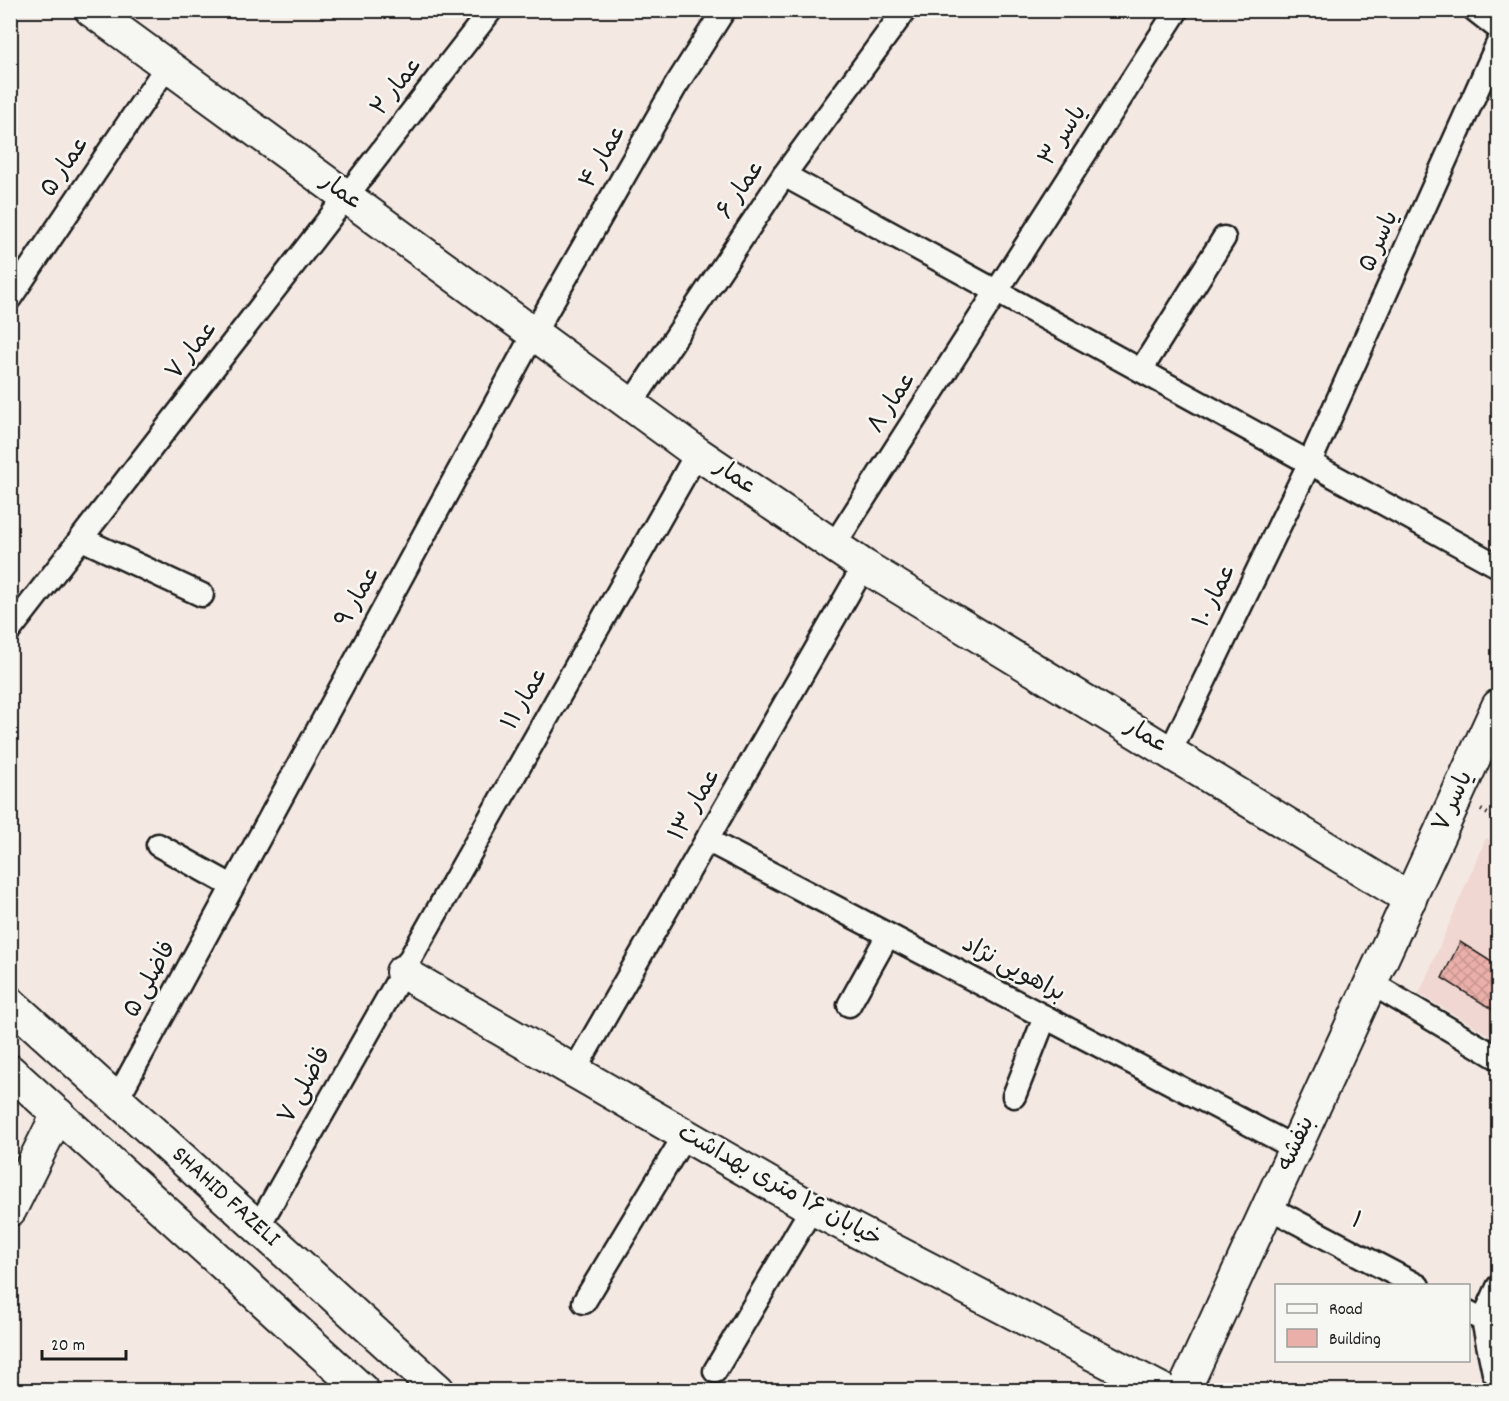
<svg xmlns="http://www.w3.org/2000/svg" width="1509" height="1401" font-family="Dekko,'Playpen Sans Arabic',sans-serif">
<defs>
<pattern id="building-cross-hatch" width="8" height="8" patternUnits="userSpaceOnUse" patternTransform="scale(1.5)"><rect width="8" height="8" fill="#eaafa8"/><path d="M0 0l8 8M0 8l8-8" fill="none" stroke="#c89690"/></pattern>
</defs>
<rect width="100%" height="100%" fill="#f4e8e3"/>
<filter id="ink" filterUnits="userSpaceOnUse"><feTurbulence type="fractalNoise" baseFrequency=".0167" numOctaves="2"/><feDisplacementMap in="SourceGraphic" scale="12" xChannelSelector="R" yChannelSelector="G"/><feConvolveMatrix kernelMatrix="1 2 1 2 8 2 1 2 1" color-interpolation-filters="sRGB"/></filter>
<g filter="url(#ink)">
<path fill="#f1d7d1" d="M1486,838L1498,845V1040L1419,994Z"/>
<path fill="url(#building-cross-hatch)" stroke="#1c1c1c" stroke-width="1.5" d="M1460,942L1498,966V1013L1442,978Z"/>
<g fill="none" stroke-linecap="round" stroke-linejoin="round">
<defs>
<g id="street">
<path d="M1475,10L1498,28"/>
<path d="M784,175L1498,566"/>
<path d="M10,298L167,66"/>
<path d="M1141,370L1224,238"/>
<path d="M631,404L784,175L905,10"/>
<path d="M82,539L202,595"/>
<path d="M834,545L1177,10"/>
<path d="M10,630L491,10"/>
<path d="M1170,752L1310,462L1498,43"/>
<path d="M707,840L1295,1148"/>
<path d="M158,845L232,886"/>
<path d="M1371,983L1498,1058"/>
<path d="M849,1005L888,935"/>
<path d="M574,1071L864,566"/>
<path d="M1014,1096L1045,1017"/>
<path d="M117,1099L534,333L675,87L724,10"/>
<path d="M1268,1207L1418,1286"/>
<path d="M258,1227L697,453"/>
<path d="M584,1302L685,1135"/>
<path d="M1468,1312L1483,1320L1494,1373L1498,1376"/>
<path d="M1483,1320L1498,1287"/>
<path d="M715,1371L812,1208"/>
</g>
<g id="secondary">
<path d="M91,10L697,453L864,566L1410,899"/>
<path d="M402,972L812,1208L1162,1390"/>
<path id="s1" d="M10,1003L438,1390"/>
<path d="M10,1071L362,1390"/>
<path d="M10,1210L58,1114"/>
<path d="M1184,1390L1498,706"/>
</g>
</defs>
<use href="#street" stroke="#1c1c1c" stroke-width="27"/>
<use href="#secondary" stroke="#1c1c1c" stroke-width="36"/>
<path stroke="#1c1c1c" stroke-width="4" stroke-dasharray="1.5 4.5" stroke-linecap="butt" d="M1481,810L1498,820"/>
<use href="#street" stroke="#f6f6f2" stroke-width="22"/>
<use href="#secondary" stroke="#f6f6f2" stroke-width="32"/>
</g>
</g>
<g text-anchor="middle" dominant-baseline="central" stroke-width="5" stroke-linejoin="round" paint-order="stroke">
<g font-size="24" fill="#1c1c1c" stroke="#f6f6f2">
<text transform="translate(398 87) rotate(-52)">عمار ۲</text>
<text transform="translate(1064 136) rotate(-57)">یاسر ۳</text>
<text transform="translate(604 157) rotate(-60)">عمار ۴</text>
<text transform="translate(66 167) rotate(-56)">عمار ۵</text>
<text transform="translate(742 190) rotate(-56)">عمار ۶</text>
<text transform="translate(341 193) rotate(36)">عمار</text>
<text transform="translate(1380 242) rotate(-66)">یاسر ۵</text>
<text transform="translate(193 351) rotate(-52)">عمار ۷</text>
<text transform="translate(893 403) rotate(-57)">عمار ۸</text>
<text transform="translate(735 478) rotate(34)">عمار</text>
<text transform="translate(1216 596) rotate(-64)">عمار ۱۰</text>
<text transform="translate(359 597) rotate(-61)">عمار ۹</text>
<text transform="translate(526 699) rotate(-60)">عمار ۱۱</text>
<text transform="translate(1146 737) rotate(31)">عمار</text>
<text transform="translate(1454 802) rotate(-65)">یاسر ۷</text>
<text transform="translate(696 805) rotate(-60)">عمار ۱۳</text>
<text transform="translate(1013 970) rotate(28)">براهویی نژاد</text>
<text transform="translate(151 980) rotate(-61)">فاضلی ۵</text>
<text transform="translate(306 1086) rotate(-61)">فاضلی ۷</text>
<text transform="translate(1297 1144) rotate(-65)">بنفشه</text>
<text transform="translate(779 1187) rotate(29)">خیابان ۱۶ متری بهداشت</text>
<text stroke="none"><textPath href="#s1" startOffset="290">SHAHID FAZELI</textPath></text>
<text transform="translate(1356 1222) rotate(28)">۱</text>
</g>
</g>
<rect width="1509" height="1401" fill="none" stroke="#f6f6f2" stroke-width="36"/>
<rect x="18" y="18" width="1473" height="1365" fill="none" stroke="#1c1c1c" stroke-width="2" filter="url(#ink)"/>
<rect x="1275" y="1284" width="195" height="78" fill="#f6f6f2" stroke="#9f9f9c" stroke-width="1.5"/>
<rect x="1287" y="1304" width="30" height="9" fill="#f6f6f2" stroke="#9f9f9c" stroke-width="1.5"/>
<text x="1329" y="1314" font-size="18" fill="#1c1c1c">Road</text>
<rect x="1287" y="1329" width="30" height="18" fill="#eaafa8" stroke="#9f9f9c" stroke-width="1.5"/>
<text x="1329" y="1344" font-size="18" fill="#1c1c1c">Building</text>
<path d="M42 1350v9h84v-9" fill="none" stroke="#1c1c1c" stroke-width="3"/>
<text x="51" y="1350" font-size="18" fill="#1c1c1c" stroke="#f6f6f2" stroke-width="4.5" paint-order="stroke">20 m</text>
</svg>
